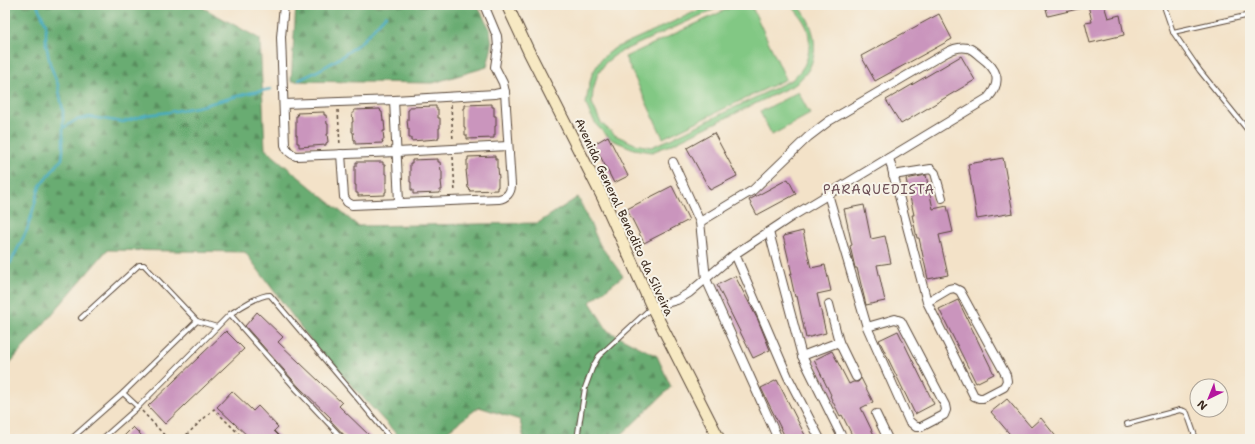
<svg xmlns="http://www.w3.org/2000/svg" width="1255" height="444" font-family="'Shantell Sans',sans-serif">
<defs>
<pattern id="forest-firs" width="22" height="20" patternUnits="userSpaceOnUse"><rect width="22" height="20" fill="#69ac72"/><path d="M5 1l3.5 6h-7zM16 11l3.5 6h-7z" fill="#588c5d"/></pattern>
</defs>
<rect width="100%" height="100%" fill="#f7f3e8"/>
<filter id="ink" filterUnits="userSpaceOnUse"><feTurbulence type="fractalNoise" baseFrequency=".025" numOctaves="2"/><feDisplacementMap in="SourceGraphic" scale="8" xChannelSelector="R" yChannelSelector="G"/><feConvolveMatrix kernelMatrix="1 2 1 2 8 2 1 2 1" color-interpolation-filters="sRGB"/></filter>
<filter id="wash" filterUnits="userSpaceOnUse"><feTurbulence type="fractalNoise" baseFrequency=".012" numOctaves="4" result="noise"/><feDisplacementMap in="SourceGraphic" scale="16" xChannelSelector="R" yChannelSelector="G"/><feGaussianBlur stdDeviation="0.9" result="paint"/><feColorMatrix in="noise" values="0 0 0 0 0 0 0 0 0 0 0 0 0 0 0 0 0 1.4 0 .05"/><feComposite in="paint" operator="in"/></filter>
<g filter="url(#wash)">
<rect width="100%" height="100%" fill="#f3e2c8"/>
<g fill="url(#forest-firs)" stroke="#526b48">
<path d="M5,5H198L260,39L265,149L358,226L538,223L578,197L600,245L623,276L590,302L608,331L657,356L671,387L617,439H524L520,420L479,407L437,439H401L314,345L245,252L107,250L5,369Z"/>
<path d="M296,5H477L490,29L492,46L487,67L433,83L291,81Z"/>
</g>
<g fill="#82c884" stroke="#5e7951">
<path d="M710,5H724L618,53L605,63L597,76L593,91L592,103L601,123L615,135L635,144L651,147L668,140L793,79C795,76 799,73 801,70C810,59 811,41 807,28C803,19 797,12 791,5H798C814,23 821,51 807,72C804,76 799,80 796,84L670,145L652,152L634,149L612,140L597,126L590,114L586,104L588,90L592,74L601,59L615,48Z"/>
<path d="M736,5H751L786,79L663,138L625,57Z"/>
<path d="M798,92L810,114L772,135L760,112Z"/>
</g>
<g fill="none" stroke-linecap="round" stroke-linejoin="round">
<g stroke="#3fa9bf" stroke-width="2.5">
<path d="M299,80C321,70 345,56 363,40C371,32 378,23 386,15"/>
<path d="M63,128L76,120L90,117L123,122L146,115L169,112L197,107L249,93L271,89"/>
<path d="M5,269L11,262L27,230L40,186L62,159L63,150V111L58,85L50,64L46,44V24L37,5"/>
</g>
</g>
<g id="blocks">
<g fill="#ca95bd">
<path d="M1045,5H1082V8L1048,16Z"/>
<path d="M1088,5H1104L1108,18L1120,15L1124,35L1090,43L1085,23L1092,22Z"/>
<path d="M939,14L952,39L875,81L861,56Z"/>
<path d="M961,56L975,80L901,124L886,100Z"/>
<path d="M492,104V107H494V116H496V126H495V135H494V138L467,139V135H465V127H464V108H465V105Z"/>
<path d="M436,106V109H438V118H440V128H439V137H438V139L411,141V138H409V129H408L407,120H408V110H409V107Z"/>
<path d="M380,109L381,112H382L383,121H384L385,131H383L384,140H382L383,143L355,144V140H354L353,132H352V122H353L352,113H354V110Z"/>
<path d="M324,112V115H326L327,124H328V134H327L328,142L326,143V145L299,147V143H297V135H296V116H298L297,113Z"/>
<path d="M714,133L737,176L710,190L687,148Z"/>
<path d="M608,136L628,176L614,183L594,144Z"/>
<path d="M495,156V159H497V168H498L499,178H498V187H497V190L470,191L469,188H468L466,170H467V160H468V157Z"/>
<path d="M1003,158L1013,213L977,219L968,164Z"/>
<path d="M438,159V162H440L441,171H442V181H441L442,190H440V193L413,194V190H411V182H410V163H412V160Z"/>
<path d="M356,162H383V165H385V174H387V183H386V192H385V195L358,196V193H356V185H355V166H356Z"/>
<path d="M926,175L933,209L947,206L953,232L939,235L948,275L928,279L919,238H917L912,215H914L906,179Z"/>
<path d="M788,179L796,194L757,215L749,200Z"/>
<path d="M672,186L689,220L644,243L627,209Z"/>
<path d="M864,205L871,239L885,236L891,263L877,265L885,301L866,305L857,268H855L853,259L850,246L852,245L844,209Z"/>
<path d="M803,231L811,268L825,265L831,291L817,294L826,333L806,338L797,296L795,297L790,274H792L783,236Z"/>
<path d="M735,276L758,320L770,350L753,358L717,285Z"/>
<path d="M958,300L994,374L976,383L939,309Z"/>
<path d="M257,312L283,337L278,342L342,403L339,406L373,439H348L330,420L331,418L299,387L245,326Z"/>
<path d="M226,331L244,349L165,424L148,406Z"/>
<path d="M898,331L934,404L915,414L879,340Z"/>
<path d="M832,351L849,384L853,382H858L861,378L873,402L861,408L876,439H854L842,415L840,416L830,396L831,395L814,360Z"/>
<path d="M777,380L807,439H786L761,388Z"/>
<path d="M232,391L253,411L258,406L278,427L274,431L282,439H251L217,407Z"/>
<path d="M1007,399L1031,427L1041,418L1058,439H1014L991,412Z"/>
<path d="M133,427L145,439H121Z"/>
</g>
</g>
</g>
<g filter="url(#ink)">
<use href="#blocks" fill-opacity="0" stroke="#574638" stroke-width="1"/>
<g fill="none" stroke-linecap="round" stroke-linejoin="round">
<defs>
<g id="service">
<path d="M1165,5V9L1173,32L1200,71L1250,133"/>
<path d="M1173,32L1250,15"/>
<path d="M230,314C240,308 258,295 270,295L358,399L391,439"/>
<path d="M81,318L139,265H144L197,321L217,327"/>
<path d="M138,407L123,393L197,321"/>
<path d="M1127,424L1180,410L1184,411L1187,413L1196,439"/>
<path d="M1000,438L1001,439"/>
<path d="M71,439L123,393"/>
<path d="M102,439L138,407L230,314L297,390L343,439"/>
<path d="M577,439L585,388L593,366L599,356L652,307"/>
<path d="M1245,439L1250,436"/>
</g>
<g id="minor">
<path d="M284,5L281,37L285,145C287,151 290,154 296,156L397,152L508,146"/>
<path d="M394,100L399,202"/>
<path d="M284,104L394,100L495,94L505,92"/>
<path d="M341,154L344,197L347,202L352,205L499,199C506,198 511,193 511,185L505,92L503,83L495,67L498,47L497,36L484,5"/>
<path d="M889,158L927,302L974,396L979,398H983L1004,387L1007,381L1006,375L960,291L954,288L949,289L927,302"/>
<path d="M673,162L700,222L706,279L778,439"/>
<path d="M893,175L931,169L935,173L942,198"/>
<path d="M828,194L867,327L909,421L916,427H921L944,415L946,410L945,405L901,321L895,319L867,327"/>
<path d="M769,232L802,356L843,439"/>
<path d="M735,254L788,377L820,439"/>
<path d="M829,304L839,342L856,377"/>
<path d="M652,307L677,300L689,293L735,254L791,217L988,98C1003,81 997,69 981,57C977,54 973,49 968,48C958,46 951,50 942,55L829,121L808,137L753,190L700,222"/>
<path d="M802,356L839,342"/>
<path d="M876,414L888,439"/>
</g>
<path id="secondary" d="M507,5L529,52L603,198L652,307L719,439"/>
</defs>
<use href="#service" stroke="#574638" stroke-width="6"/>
<use href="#minor" stroke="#574638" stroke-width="10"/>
<use href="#secondary" stroke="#574638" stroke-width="13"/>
<g stroke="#574638" stroke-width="1.5" stroke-dasharray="3 3" stroke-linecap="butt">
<path d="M451,105L453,141"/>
<path d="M338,110L340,146"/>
<path d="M453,157L455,193"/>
<path d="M142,411L168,439"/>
<path d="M182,439L214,409L244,439"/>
</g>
<use href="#service" stroke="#fff" stroke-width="4"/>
<use href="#minor" stroke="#fff" stroke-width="8"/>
<use href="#secondary" stroke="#f7e9c3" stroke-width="11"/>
</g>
</g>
<g text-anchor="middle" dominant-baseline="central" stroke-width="4" stroke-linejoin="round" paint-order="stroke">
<g font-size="12" fill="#3b2a1e" stroke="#f7f3e8">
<text transform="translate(624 217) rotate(65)">Avenida General Benedito da Silveira</text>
</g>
<g font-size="13" letter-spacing="1" fill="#6d4f56" stroke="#f7f3e8">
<text x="879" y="189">PARAQUEDISTA</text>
</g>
</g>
<rect width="1255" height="444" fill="none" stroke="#f7f3e8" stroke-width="20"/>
<g transform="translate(1209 398) rotate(223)"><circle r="19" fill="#f7f3e8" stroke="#aca397"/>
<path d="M0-3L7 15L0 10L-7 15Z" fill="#b5179e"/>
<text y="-6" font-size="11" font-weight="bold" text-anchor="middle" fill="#3b2a1e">N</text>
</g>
</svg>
